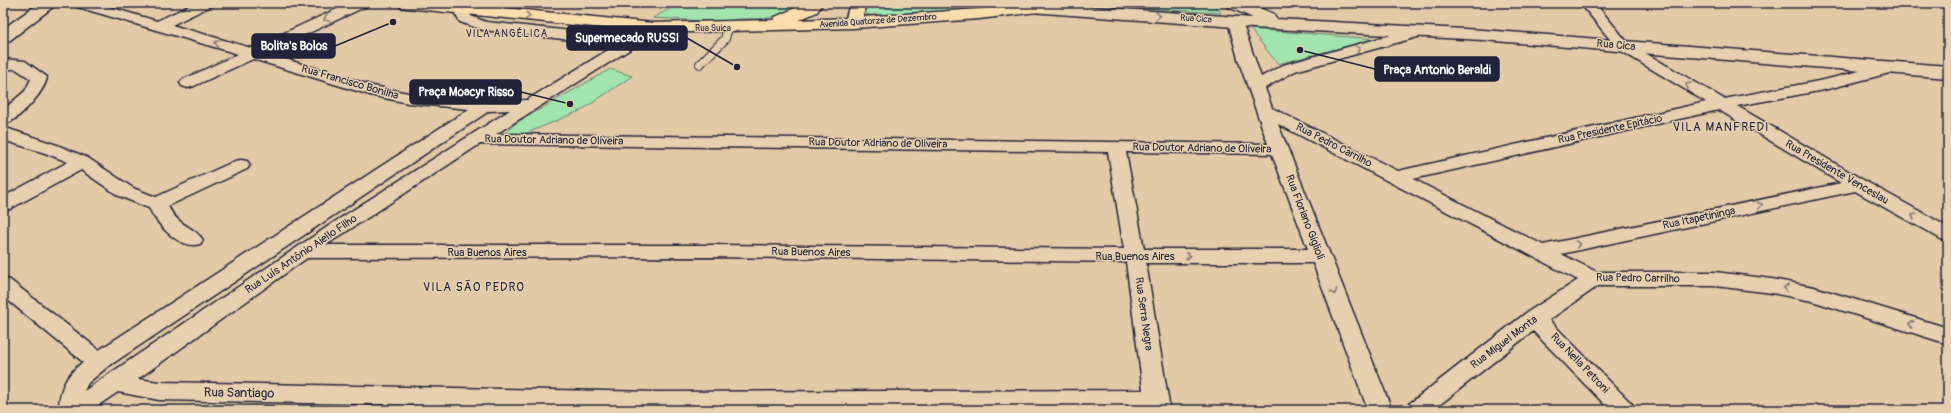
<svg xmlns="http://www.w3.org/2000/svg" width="1951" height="413" font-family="Pangolin,sans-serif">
<rect width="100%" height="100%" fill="#e2caa7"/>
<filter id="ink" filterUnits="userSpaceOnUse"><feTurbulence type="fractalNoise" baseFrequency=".025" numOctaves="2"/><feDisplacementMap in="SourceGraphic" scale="8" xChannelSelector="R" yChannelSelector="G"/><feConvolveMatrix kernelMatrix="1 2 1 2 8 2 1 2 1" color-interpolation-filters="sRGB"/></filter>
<g filter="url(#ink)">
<g fill="#a2e4ae" stroke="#628374">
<path d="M680,3H804L799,8L765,19H740L722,22L653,18Z"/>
<path d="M889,3H1026L879,17L866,14L865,8L875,4Z"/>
<path d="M1124,3H1214L1221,13L1109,6Z"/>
<path d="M1250,29L1375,39L1278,64Z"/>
<path d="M610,69L632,76L582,110L515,138L507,136L506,132L516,123Z"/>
</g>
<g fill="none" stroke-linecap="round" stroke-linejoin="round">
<defs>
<path id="lane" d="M700,64L725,39L728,28"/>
<g id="street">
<path d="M72,3H95L157,21L195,3H213L211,6L172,25L251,48L350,3H369L367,6L266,53L373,86L408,93L485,101L527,100L616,45L483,30L460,22L455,14L458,7H468L471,16L486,22L628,37C637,31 647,22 658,25L660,28L637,45L496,134L1268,144L1239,62L1228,22L1230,19H1240L1242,22L1261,77L1283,65L1420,27L1425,29L1428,32L1425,35L1295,71L1265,88L1272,108L1398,171L1706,102L1618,49L1580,3H1595L1628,43L1724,99L1824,80L1895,62L1901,64L1903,67L1901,70L1824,90L1737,106L1865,181L1948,227V241L1941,239L1855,191L1561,254L1597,272H1715L1772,279L1814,287L1948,328V344L1812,301L1772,293L1715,286H1598L1549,320L1632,404L1636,410H1610L1533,331L1433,410H1405L1409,404L1526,313L1578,280L1278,124L1392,410H1368L1313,263H1146L1170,410H1146V408L657,410L159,400L118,392L91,410H59C59,389 66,375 83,362L3,296V278L10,280L99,350L469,109L408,103L370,95L253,59L194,86L188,88L182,86L180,83L182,80L238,54L74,6ZM510,110L339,219L84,391L88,383L106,368L489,111ZM1719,110L1841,183L1543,245L1413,179ZM480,144L1108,152L1124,249L710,245H326ZM1126,152L1272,154L1308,249H1144ZM710,257L1126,262L1143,390L657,392L159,382L138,379L307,258Z"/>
<path d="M3,59L25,61L47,77C45,92 17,122 3,125V110L25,91L31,79L16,69H3Z"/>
<path d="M3,127L57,145L88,158L133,188L156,197L235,161L241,160L247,161L250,165L247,169L168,206C178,227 193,225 203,240L200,244C179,250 158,225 149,208L119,196L81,170L10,209L3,211V197L68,162L45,153L3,140Z"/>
</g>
<g id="secondary">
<path d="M39,3H58L9,41L3,42V29Z"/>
<path d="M1036,3L1253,18L1228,7L1226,3H1248L1274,14L1276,19L1483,30L1948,66V78L1483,40L1235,27L1030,12L1028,8L1030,4Z"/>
</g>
<path id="primary" d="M398,3H456L653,23L773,20L775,17L806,3H823L817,12L799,20L846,18L850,3H868L865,7L863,17L979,9L1028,3H1078L1076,7L1070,8L979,19L853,28L653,33L406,8L400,7Z"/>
</defs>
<use href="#lane" stroke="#22223b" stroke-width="10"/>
<use href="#street" stroke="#22223b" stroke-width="3"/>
<use href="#secondary" stroke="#22223b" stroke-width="3"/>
<use href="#primary" stroke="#22223b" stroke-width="3"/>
<use href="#lane" stroke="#e6d0af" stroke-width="8"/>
<use href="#street" fill="#e6d0af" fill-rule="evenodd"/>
<use href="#secondary" fill="#e6d0af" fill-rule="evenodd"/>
<use href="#primary" fill="#faddab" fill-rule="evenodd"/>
</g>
<defs><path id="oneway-chevron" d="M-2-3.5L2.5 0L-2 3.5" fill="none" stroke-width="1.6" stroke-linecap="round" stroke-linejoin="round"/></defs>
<use stroke="#8e8073" href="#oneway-chevron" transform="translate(528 16) rotate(5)"/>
<g stroke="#847975">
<use href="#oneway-chevron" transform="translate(1158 16) rotate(4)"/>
<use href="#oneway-chevron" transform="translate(326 19) rotate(155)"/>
<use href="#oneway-chevron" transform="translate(217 43) rotate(-163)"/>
<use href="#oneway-chevron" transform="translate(1358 49) rotate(-15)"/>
<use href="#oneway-chevron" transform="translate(1688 85) rotate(-149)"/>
<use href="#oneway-chevron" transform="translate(1760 205) rotate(-12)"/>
<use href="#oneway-chevron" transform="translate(1914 216) rotate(-151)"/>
<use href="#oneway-chevron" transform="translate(1578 244) rotate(-12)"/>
<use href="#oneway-chevron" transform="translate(1188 256)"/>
<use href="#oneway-chevron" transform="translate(1786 288) rotate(-168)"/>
<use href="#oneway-chevron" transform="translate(1334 292) rotate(69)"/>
<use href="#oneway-chevron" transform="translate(1911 324) rotate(-162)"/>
</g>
</g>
<g text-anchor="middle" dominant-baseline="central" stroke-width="3" stroke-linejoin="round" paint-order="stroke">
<g font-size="9" fill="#22223b" stroke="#e6d0af">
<text transform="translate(1196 19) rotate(4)">Rua Cica</text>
<text transform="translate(878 21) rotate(-4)">Avenida Quatorze de Dezembro</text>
<text x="713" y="28">Rua Suiça</text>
</g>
<g font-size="10" letter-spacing="1" fill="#22223b" stroke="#e6d0af">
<text x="507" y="34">VILA ANGÉLICA</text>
</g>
<g font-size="11" fill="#22223b" stroke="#e6d0af">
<text transform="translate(1616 45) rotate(5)">Rua Cica</text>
<text transform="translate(350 82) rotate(16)">Rua Francisco Bonilha</text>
<text transform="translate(1610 129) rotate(-12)">Rua Presidente Epitácio</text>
<text transform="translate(554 140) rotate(1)">Rua Doutor Adriano de Oliveira</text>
<text transform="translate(878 143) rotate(1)">Rua Doutor Adriano de Oliveira</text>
<text transform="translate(1334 145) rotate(27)">Rua Pedro Carrilho</text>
<text transform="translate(1202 148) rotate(1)">Rua Doutor Adriano de Oliveira</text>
<text transform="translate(1837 172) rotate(30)">Rua Presidente Venceslau</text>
<text transform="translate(1305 217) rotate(69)">Rua Floriano Giglioli</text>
<text transform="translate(1699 218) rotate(-12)">Rua Itapetininga</text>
<text x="487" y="252">Rua Buenos Aires</text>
<text transform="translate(811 252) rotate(1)">Rua Buenos Aires</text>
<text transform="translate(301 254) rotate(-34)">Rua Luís Antônio Aiello Filho</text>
<text x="1135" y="256">Rua Buenos Aires</text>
<text transform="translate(1638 278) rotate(1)">Rua Pedro Carrilho</text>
<text transform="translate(1144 314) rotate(82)">Rua Serra Negra</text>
<text transform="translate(1504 342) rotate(-37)">Rua Miguel Monta</text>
<text transform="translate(1580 363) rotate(46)">Rua Nella Petroni</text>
</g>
<g font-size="12" letter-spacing="1" fill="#22223b" stroke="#e6d0af">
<text x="1721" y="127">VILA MANFREDI</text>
<text x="474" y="287">VILA SÃO PEDRO</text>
</g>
<g font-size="13" fill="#22223b" stroke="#e6d0af">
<text transform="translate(239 393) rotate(1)">Rua Santiago</text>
</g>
</g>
<path fill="none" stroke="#22223b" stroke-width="1.5" d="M737 67L687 38M393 22L335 46M1300 50L1375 69M570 104L521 92"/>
<g fill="#22223b" stroke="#e6d0af" stroke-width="1.5">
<circle cx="737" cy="67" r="4"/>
<circle cx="393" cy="22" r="4"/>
<circle cx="1300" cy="50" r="4"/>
<circle cx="570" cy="104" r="4"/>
</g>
<g fill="#22223b" stroke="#22223b" stroke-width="1.5">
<rect x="567" y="26" width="120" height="24" rx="4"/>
<rect x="252" y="34" width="83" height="24" rx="4"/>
<rect x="1375" y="57" width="124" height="24" rx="4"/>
<rect x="410" y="80" width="111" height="24" rx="4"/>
</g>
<g font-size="12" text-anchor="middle" font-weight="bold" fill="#fff">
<text x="627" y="42">Supermecado RUSSI</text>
<text x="294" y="50">Bolita's Bolos</text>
<text x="1437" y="74">Praça Antonio Beraldi</text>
<text x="466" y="96">Praça Moacyr Risso</text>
</g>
<rect width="1951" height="413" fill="none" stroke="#e6d0af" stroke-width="16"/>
<rect x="8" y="8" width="1935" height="397" fill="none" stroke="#22223b" stroke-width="1.5" filter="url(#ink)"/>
</svg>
